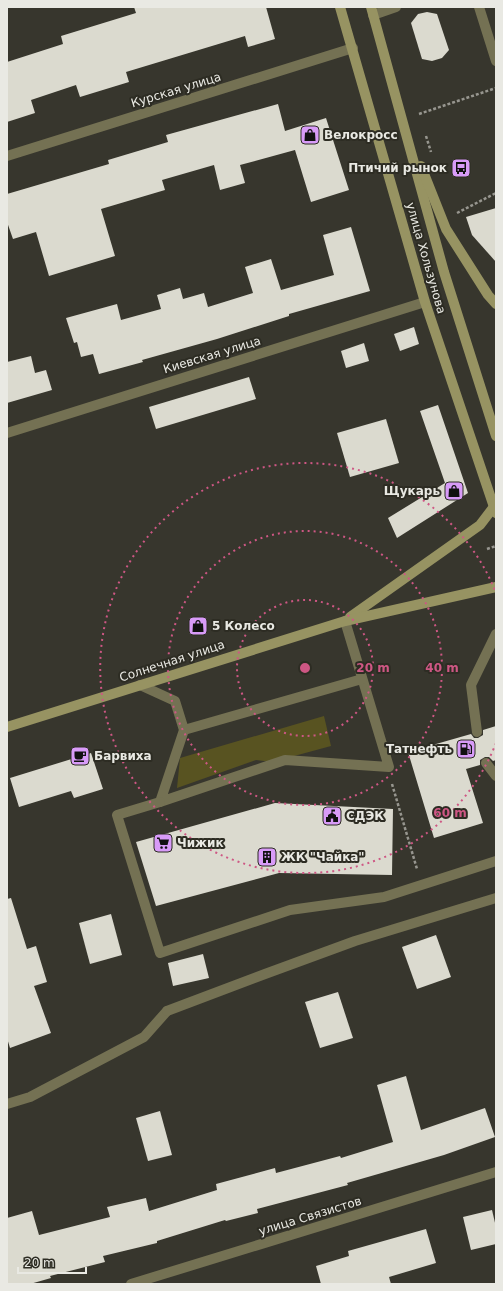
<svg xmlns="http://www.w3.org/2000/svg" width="503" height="1291" font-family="'DejaVu Sans',sans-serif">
<rect width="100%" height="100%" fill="#37362d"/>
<path fill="#585321" d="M324,716L331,746L272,762L256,760L177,788L180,758Z"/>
<g fill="#dbdacf">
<path d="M134,7H266L275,39L248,47L245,36L126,72L129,82L80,97L76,85L31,100L35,113L7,122V62L63,44L61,36L136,13Z"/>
<path d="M427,12L437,14L449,50L442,58L432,61L422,59L411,23L418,14Z"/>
<path d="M278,104L285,131L326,118L349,190L311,202L295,150L240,165L245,183L220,190L214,165L162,180L165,190L101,209L115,256L49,276L36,232L13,239L7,222V194L109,164L108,160L168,142L166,135Z"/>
<path d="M496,208V262L472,235L466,217Z"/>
<path d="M351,227L370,291L289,314V316L217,339L142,360L143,362L99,374L93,354L81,357L77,342L74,343L66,318L117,304L121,320L161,309L157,295L180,288L183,299L204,293L208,307L253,293L245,267L271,259L281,290L334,275L323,235Z"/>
<path d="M414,327L419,344L400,351L394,334Z"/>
<path d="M364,343L369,361L346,368L341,351Z"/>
<path d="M31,356L35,373L46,370L52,390L7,403V362Z"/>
<path d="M249,377L256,399L156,429L149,407Z"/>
<path d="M438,405L468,493L397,538L388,518L445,483L420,411Z"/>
<path d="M386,419L399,463L350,477L337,433Z"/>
<path d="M496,726V760L493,761L489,757H485L480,760V765L466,769L483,823L434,838L408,752L471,734L474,738H478L483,735V730Z"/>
<path d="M91,753L103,789L74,798L71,791L19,807L10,778Z"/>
<path d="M275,803L393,809L392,875L279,873L156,906L136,842Z"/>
<path d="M11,898L27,949L36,946L47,982L34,986L51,1033L10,1048L7,1038V899Z"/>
<path d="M111,914L122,955L90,964L79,923Z"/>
<path d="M436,935L451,977L417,989L402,947Z"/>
<path d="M203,954L209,978L173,986L168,963Z"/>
<path d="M338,992L353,1038L320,1048L305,1002Z"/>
<path d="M406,1076L421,1130L485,1108L495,1137L444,1155L347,1183L348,1185L257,1209L258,1213L226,1221L225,1220L157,1241V1243L103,1256L105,1262L50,1276L51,1278L30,1284H7V1218L32,1211L39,1235L110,1217L107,1207L146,1198L149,1211L217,1190L216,1184L275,1168L276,1173L340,1156L341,1158L393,1142L377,1085Z"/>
<path d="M160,1111L172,1155L148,1161L136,1118Z"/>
<path d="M492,1210L496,1227V1244L471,1250L463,1217Z"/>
<path d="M426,1229L436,1263L389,1277L391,1284H321L316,1266L349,1256L348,1251Z"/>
</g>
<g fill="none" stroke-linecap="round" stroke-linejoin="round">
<g stroke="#97968f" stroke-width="2.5" stroke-dasharray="3 2" stroke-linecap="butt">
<path d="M419,114L496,88"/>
<path d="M426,136L431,152"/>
<path d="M457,213L496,193"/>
<path d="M487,549L496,546"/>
<path d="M392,784L417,869"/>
</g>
<g stroke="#747153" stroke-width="10">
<path d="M479,7L496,61"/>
<path d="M373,15L396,7"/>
<path d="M140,685L175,701L184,730L160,802L285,760L389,767L345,621"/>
<path d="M184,730L362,679"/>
<path d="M477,732L471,685L496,634"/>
<path d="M486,763L496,776"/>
<path d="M160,802L117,815L160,953L290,910L384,897L496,861"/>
<path d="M7,1104L30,1097L144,1037L167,1011"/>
</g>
<g stroke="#747153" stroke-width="10">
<path d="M7,156L353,48"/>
<path d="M7,433L425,302"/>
<path d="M167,1011L265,974L355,941L496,898"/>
<path d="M131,1284L496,1172"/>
</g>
<g stroke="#979362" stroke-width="10">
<path d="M340,7L425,302L496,513"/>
<path d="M371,7L444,272L496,436"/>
<path d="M421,166L446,229L488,295L496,304"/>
<path d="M350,617L480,525L496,504"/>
<path d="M7,727L345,621L496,587"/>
</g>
</g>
<g fill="none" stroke="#ce5784" stroke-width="2" stroke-dasharray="2 4">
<circle cx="305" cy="668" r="68"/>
<circle cx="305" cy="668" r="137"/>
<path d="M496 743A205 205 0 1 1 496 593"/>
</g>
<defs>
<symbol id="shop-square" viewBox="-11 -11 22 22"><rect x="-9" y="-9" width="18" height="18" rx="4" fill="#d89bf8" stroke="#2d2c23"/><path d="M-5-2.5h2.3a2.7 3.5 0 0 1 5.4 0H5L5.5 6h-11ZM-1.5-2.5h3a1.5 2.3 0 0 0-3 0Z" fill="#111"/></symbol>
<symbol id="bus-square" viewBox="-11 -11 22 22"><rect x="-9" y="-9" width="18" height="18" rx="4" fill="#d89bf8" stroke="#2d2c23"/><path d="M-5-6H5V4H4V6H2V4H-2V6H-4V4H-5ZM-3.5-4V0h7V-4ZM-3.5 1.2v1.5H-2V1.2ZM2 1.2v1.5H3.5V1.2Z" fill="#111"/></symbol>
<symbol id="fuel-square" viewBox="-11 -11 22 22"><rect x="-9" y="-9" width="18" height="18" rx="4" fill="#d89bf8" stroke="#2d2c23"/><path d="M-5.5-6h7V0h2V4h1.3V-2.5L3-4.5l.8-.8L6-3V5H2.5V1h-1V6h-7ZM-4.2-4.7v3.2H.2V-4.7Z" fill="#111"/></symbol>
<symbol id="cafe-square" viewBox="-11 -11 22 22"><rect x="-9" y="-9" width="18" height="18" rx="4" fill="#d89bf8" stroke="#2d2c23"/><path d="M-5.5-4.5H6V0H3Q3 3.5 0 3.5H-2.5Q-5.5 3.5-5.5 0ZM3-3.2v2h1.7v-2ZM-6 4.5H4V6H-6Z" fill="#111"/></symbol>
<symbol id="civic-square" viewBox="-11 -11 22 22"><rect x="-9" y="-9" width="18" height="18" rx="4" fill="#d89bf8" stroke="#2d2c23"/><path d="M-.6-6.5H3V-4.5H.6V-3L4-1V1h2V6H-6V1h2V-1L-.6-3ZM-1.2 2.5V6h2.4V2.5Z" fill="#111"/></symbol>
<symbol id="supermarket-square" viewBox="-11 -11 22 22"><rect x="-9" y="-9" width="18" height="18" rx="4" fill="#d89bf8" stroke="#2d2c23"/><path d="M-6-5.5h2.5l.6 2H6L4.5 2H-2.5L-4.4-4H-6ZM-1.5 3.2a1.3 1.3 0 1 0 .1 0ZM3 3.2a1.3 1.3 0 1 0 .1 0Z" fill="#111"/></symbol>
<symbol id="building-square" viewBox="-11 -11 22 22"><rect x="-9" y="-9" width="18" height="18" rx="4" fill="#d89bf8" stroke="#2d2c23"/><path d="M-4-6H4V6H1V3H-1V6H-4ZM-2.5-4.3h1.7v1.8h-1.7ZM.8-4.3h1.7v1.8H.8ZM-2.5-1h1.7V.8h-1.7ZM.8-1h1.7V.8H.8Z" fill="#111"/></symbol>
</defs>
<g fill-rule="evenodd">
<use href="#shop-square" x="299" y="124" width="22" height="22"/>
<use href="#bus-square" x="450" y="157" width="22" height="22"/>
<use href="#shop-square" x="443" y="480" width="22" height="22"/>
<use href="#shop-square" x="187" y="615" width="22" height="22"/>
<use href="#fuel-square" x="455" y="738" width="22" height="22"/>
<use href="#cafe-square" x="69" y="745" width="22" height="22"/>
<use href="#civic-square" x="321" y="805" width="22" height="22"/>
<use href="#supermarket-square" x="152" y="832" width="22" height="22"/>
<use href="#building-square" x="256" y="846" width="22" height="22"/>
</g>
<g text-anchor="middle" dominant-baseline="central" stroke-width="4" stroke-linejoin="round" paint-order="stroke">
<g font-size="12" fill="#e9e9e3" stroke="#2d2c23">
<text transform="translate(176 90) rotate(-17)">Курская улица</text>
<text transform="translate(426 258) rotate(74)">улица Хользунова</text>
<text transform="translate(212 355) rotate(-17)">Киевская улица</text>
<text transform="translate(172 661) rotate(-18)">Солнечная улица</text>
<text transform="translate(310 1216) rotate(-17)">улица Связистов</text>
</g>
<g font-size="12" font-weight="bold" fill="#e9e9e3" stroke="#2d2c23" text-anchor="start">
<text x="324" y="135">Велокросс</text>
<text x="447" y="168" text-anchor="end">Птичий рынок</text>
<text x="440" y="491" text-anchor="end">Щукарь</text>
<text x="212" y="626">5 Колесо</text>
<text x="452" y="749" text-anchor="end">Татнефть</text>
<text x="94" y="756">Барвиха</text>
<text x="346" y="816">СДЭК</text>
<text x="177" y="843">Чижик</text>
<text x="281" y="857">ЖК "Чайка"</text>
</g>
</g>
<circle cx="305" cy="668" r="6" fill="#ce5784" stroke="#2d2c23" stroke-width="2"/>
<g font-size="12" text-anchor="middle" font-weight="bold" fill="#ce5784" stroke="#2d2c23" stroke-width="4" stroke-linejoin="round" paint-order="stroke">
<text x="373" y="672">20 m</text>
<text x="442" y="672">40 m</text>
<text x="450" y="817">60 m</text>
</g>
<rect width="503" height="1291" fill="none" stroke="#e9e9e3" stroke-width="16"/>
<path d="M18 1267v6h68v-6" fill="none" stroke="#e9e9e3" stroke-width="2"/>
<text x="24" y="1267" font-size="12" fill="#e9e9e3" stroke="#2d2c23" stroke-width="3" paint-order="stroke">20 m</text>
</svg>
